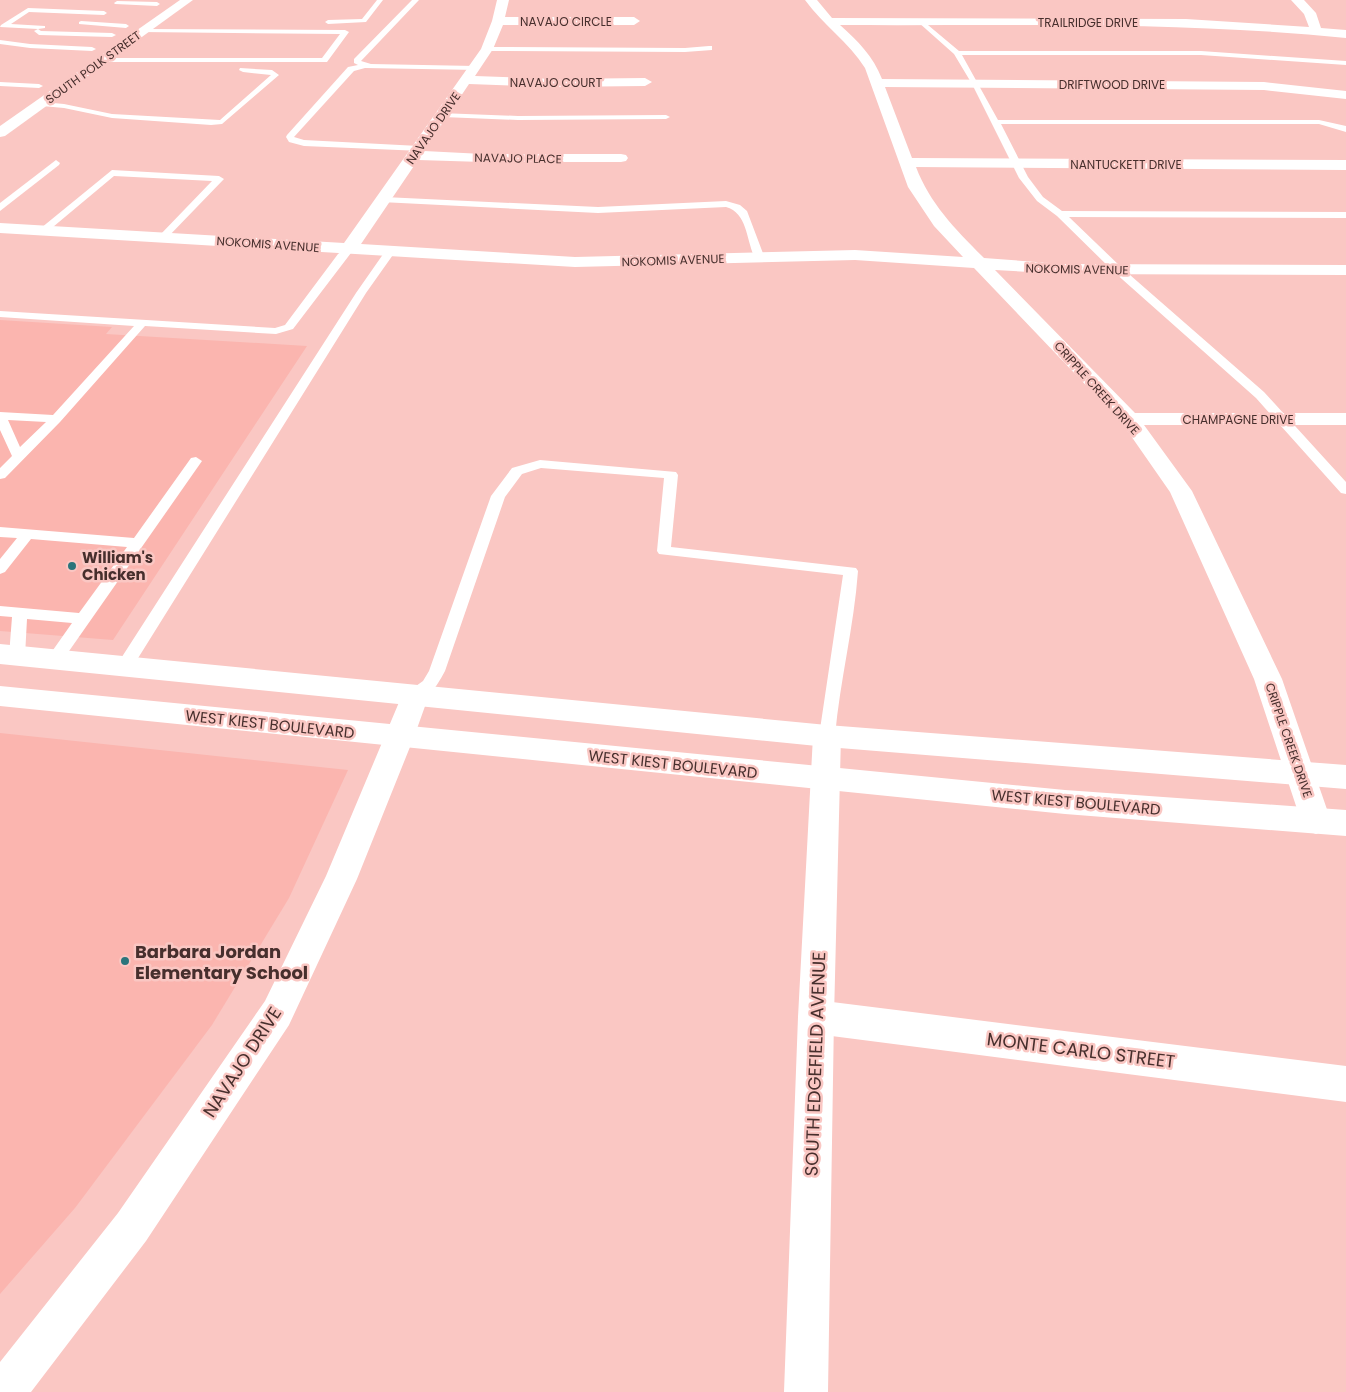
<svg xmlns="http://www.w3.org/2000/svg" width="1346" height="1392" font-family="Poppins,sans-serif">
<rect width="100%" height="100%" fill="#fac7c3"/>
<g fill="#fbb5af">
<path d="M0,320L112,327L106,334L307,346L113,640L0,631Z"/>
<path d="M0,733L348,770L289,898L212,1025L75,1208L0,1294Z"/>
</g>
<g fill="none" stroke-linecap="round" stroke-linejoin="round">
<g fill="#fff" fill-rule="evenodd">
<path d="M377,0H383L366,22L328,24L325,22L328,20L362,19Z"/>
<path d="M412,0H419L361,61L371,64L475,66H478V70L365,68L354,71L294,137L304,140L419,146L422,147V151L304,146L289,142L286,137L287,135L348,67L358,65L354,63V59Z"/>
<path d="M117,1L157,2L160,4L157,6L115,4L114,3Z"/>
<path d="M28,8L104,11L107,13L104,15L29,12L11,24L45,26V28L38,29L41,31L112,33L116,35L112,37L39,35L34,31L38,29L0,27L1,25Z"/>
<path d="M918,20H922L959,51H1201L1346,61V65L1201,55H962L998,120H1319L1346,126V132L1319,124H1001L1028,177L1043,197L1062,211L1346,212V218L1069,217L1122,268L1264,392L1346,482V494L1341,493L1256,398L1114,272L1057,216L1037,201L1019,178L972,84L954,54L918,22Z"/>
<path d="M81,21L126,24L129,26L126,28L79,24V22Z"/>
<path d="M143,29L345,30L349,32L327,62H101V58H322L340,34L141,32V30Z"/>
<path d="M0,40L30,44L92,47L96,49L92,51L30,48L0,44Z"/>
<path d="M709,46H712V50L685,52L487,51L483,49L487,47L685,48Z"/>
<path d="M240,68L272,70L279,75L222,124L211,125L112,118L64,108L42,106L38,104L42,102L64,104L112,114L220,120L271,75L243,72L239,70Z"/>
<path d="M0,82L39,84L43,86L39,88L0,86Z"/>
<path d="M440,113L518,116L666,115L670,117L666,119L518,120L443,117L439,115Z"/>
<path d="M56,160L60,163L59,165L0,211V203Z"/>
<path d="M112,170L219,176L224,179L166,239L163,240L158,237L212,181L114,176L47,232H41V228Z"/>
<path d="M384,197L598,207L726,201L740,205L747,211L764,256L759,259L755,258C746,241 748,213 726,207L598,213L381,202V198Z"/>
<path d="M349,246L354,249L293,329L276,334L145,326L60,422L5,478L0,479V468L12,456L0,430V412L53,415L134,326L0,317V311L275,328L285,325L338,254ZM8,420L46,422L20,447Z"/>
<path d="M390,249L395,252L366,293L130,671L124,673L118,671L116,667L118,663L356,293L386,250Z"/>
<path d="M196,457L202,461L60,664L54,666L48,664L46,660L72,623L27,619L25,656L23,660L17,662L11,660L9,656L12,617L0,616V606L79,613L127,547L31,539L5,572L0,574V559L17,538L0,537V527L134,538L191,458Z"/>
<path d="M540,460L676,472L678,475L671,547L856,568L858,571C854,627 840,680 835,736L833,741L827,743L821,741L819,736L843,575L659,554L657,551L664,478L541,468L522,474L505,497L445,671C438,684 427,705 409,699L407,695L409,691L423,681L429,671L491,496L512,468Z"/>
</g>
<g fill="#fff" fill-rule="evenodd">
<path d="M497,0H509L505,17H634L640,21L634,25H503L493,49L475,76L553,79L645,78L652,82L645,86L553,87L469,84L424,151L483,154H621L626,155L628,158L626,161L621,162H483L418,160L361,244L575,257L855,250L963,257L934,226L908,187L865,68C849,42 823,25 805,0H817L832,18L1186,19L1309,27L1304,14L1291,0H1304L1316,13L1321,28L1346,30V38C1178,21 1008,26 840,25C858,41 873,56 882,79L1264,82L1346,91V99L1264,90L885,87L912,158L1346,160V170L916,167C930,204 956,230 984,258L1063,264L1346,265V275L1063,274L995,270L1135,413H1346V425H1144L1192,491L1282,679L1331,821L1327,830L1316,834L1305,830L1301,821L1254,679L1170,492L1122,423L974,268L855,260L575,267L0,233V223L344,243L481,49L492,21Z"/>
<path d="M816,1000L1346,1066V1102L816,1034L804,1029L798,1017L804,1005Z"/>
</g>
<g fill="#fff" fill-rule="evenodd">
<path d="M415,685L425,688L429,695L414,737L357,879L289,1025L146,1241L31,1392H0V1362L118,1213L265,1001L326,876L405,688Z"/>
<path d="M827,725L837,728L841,736L834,1017L828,1392H784L798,1017L813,736L817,728Z"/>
</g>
<g fill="#fff" fill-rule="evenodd">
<path d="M180,0H193L5,136L0,137V126Z"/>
<path d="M0,644L827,725L1346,765V789L827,747L0,664Z"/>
<path d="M0,686L1065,790L1346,810V836L1065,814L0,706Z"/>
</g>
</g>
<g fill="#2b747b" stroke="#fac7c3" stroke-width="2">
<circle cx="72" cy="566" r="5"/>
<circle cx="125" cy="961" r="5"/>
</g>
<g text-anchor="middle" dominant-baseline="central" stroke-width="5" stroke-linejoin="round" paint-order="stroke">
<g font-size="12" fill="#472f2d" stroke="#fac7c3">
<text x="566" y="21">NAVAJO CIRCLE</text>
<text x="1088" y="22">TRAILRIDGE DRIVE</text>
<text transform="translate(93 67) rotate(-36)">SOUTH POLK STREET</text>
<text x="556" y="82">NAVAJO COURT</text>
<text x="1112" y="84">DRIFTWOOD DRIVE</text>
<text transform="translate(433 128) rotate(-55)">NAVAJO DRIVE</text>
<text transform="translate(518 158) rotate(1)">NAVAJO PLACE</text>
<text x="1126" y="164">NANTUCKETT DRIVE</text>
<text transform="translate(268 244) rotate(4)">NOKOMIS AVENUE</text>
<text transform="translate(673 260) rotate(-2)">NOKOMIS AVENUE</text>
<text transform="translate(1077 269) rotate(1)">NOKOMIS AVENUE</text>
<text transform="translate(1097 388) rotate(48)">CRIPPLE CREEK DRIVE</text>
<text x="1238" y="419">CHAMPAGNE DRIVE</text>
<text transform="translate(1289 740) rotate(71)">CRIPPLE CREEK DRIVE</text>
</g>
<g font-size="15" font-weight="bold" fill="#472f2d" stroke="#fac7c3" text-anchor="start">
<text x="82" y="557">William's<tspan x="82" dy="17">Chicken</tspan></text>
</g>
<g font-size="15" fill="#472f2d" stroke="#fac7c3">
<text transform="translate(270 724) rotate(6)">WEST KIEST BOULEVARD</text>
<text transform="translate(673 764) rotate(6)">WEST KIEST BOULEVARD</text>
<text transform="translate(1076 802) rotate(5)">WEST KIEST BOULEVARD</text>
</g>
<g font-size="18" font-weight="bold" fill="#472f2d" stroke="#fac7c3" text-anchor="start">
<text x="135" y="951">Barbara Jordan<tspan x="135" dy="21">Elementary School</tspan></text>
</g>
<g font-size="18" fill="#472f2d" stroke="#fac7c3">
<text transform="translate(1081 1050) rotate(7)">MONTE CARLO STREET</text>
<text transform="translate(242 1062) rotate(-57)">NAVAJO DRIVE</text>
<text transform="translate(815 1064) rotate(-88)">SOUTH EDGEFIELD AVENUE</text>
</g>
</g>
</svg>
